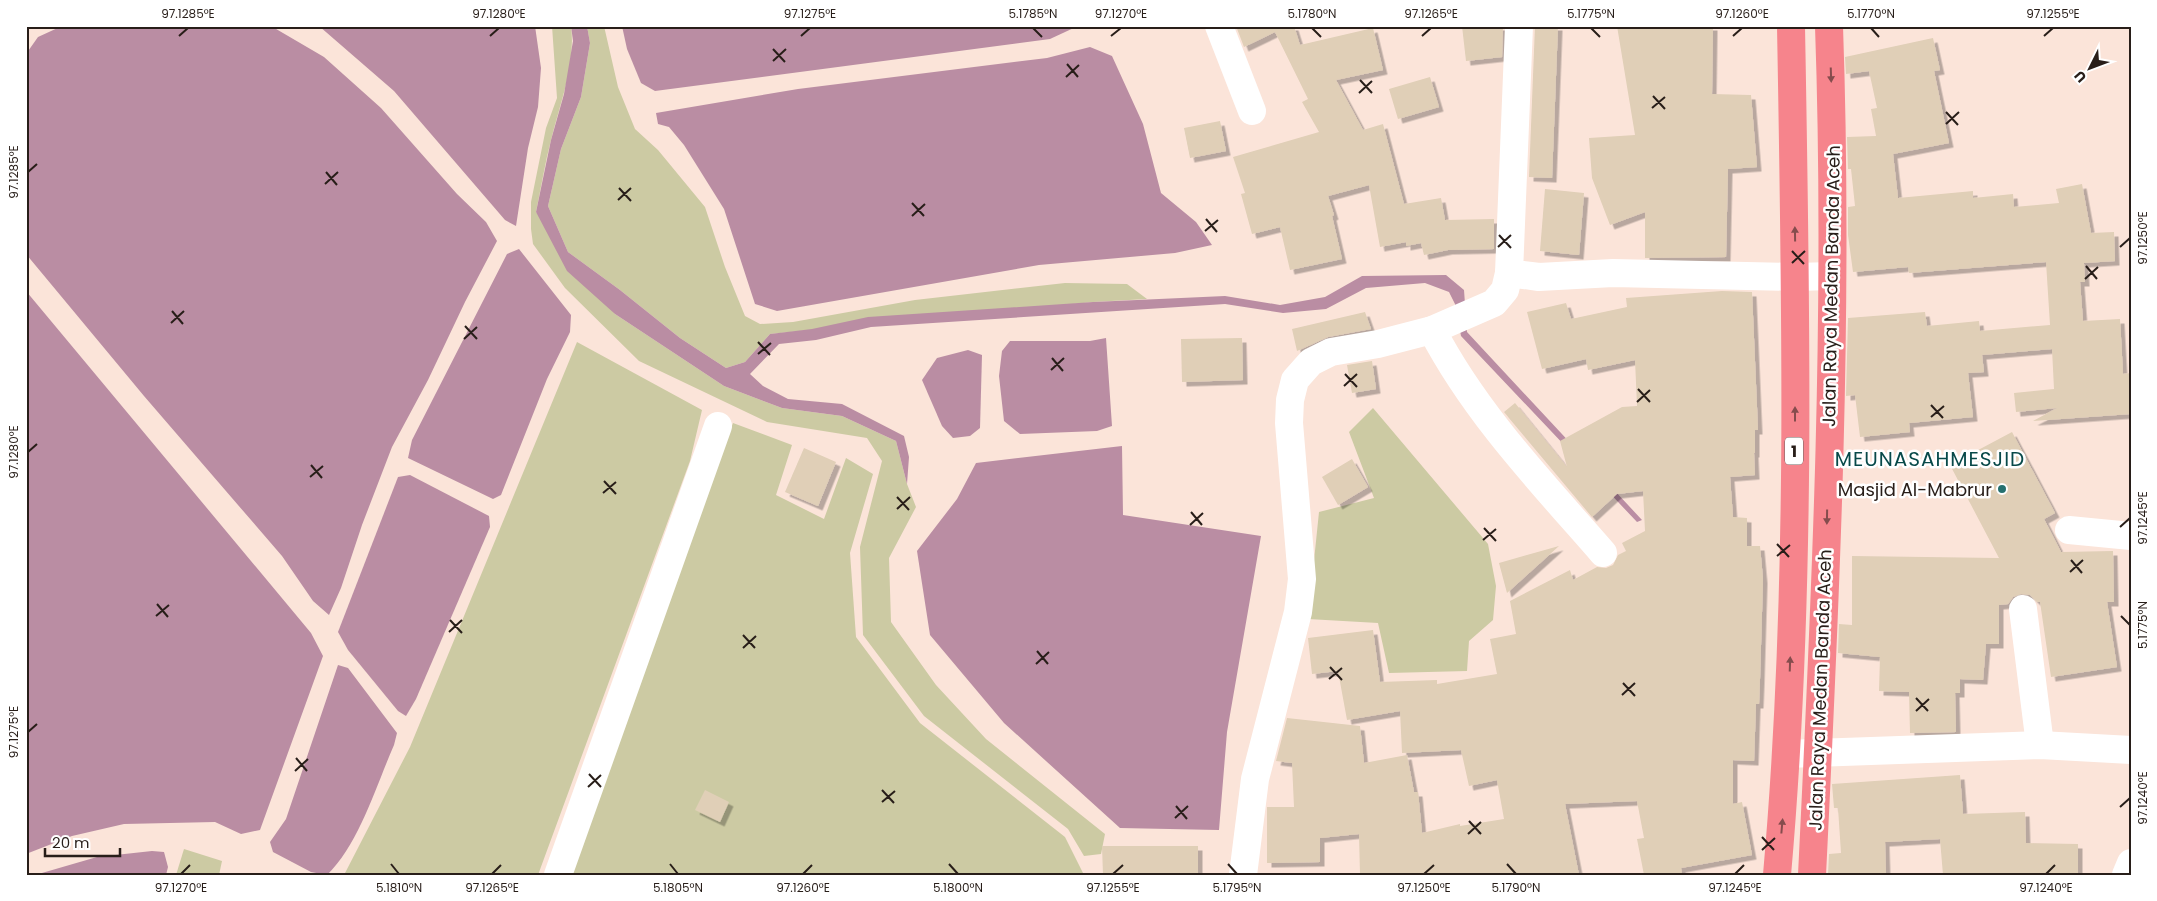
<svg xmlns="http://www.w3.org/2000/svg" width="2157" height="901" font-family="Poppins,sans-serif">
<defs>
<filter id="shadow"><feDropShadow dx="4.5" dy="4.5" stdDeviation="0" flood-color="#0004"/></filter>
</defs>
<rect width="100%" height="100%" fill="#fbe4d9"/>
<g fill="#cccaa3">
<path d="M552,26H571C576,64 560,103 551,140C545,163 541,188 536,212L615,314L724,386L782,408L842,416L896,441L907,484L916,507L889,558L891,622L936,685L986,739L1105,834L1101,854L1084,856L1068,829L924,716L863,635L860,547L882,461L867,438L767,422L639,361L565,288L533,244L531,229V202L546,128L557,98Z"/>
<path d="M587,26H604L618,87L635,129L658,150L705,207L725,267L745,316L760,324L793,322L915,300L1065,283L1127,284L1147,299L1093,302L770,334L745,362L726,368L680,338L620,290L568,252L548,206L561,149L581,97L590,43Z"/>
<path d="M577,342L702,410L690,461L538,875H344L410,747Z"/>
<path d="M1373,408L1488,544L1496,586L1493,620L1469,641L1467,671L1389,673L1378,623L1308,619L1319,512L1374,498L1349,432Z"/>
<path d="M733,423L792,445L776,495L824,519L846,458L873,474L850,553L856,637L920,723L1065,837L1084,875H570Z"/>
<path d="M184,849L222,861L219,875H176Z"/>
</g>
<g fill="#ba8da3">
<path d="M62,26H271L324,57L381,108L457,194L486,222L497,241L465,302L428,380L392,447L362,525L341,588L329,615L313,601L282,556L144,396L26,254V54L38,37Z"/>
<path d="M319,26H535L541,68L538,107L528,148L516,226L505,220L394,91Z"/>
<path d="M571,26H587L590,43L581,97L561,149L548,206L568,252L620,290L680,338L726,368L745,362L770,334L812,329L868,317L1093,302L1225,296L1280,305L1325,297L1362,276L1446,275L1464,290L1467,332L1642,520L1637,522L1461,336L1455,304L1449,292L1425,283L1366,288L1326,309L1283,313L1225,304L871,327L816,340L779,344L750,374L763,386L788,399L842,404L904,436L909,457L907,484L896,441L842,416L782,408L724,386L615,314L567,271L536,212L551,140L564,94L573,41Z"/>
<path d="M622,26H1078L1050,39L655,91L641,83L627,49Z"/>
<path d="M1090,47L1112,56L1143,124L1161,193L1196,222L1212,245L1175,253L1039,265L777,311L755,304L724,209L684,145L669,127L658,124L656,113L798,89L1047,58Z"/>
<path d="M519,249L571,315L570,332L547,379L501,495L493,499L408,458L412,440L507,254Z"/>
<path d="M26,291L311,633L323,656L260,830L241,834L215,822L124,824L72,836L26,854Z"/>
<path d="M1106,338L1112,426L1097,431L1020,434L1004,421L999,376L1002,351L1010,341H1090Z"/>
<path d="M968,350L982,355L980,428L970,436L953,438L942,426L922,380L937,358Z"/>
<path d="M1122,446L1123,515L1261,536L1227,732L1219,830L1120,828L1004,723L930,635L917,551L957,499L976,463Z"/>
<path d="M410,475L489,516L490,527L416,699L406,716L398,711L348,650L338,632L398,477Z"/>
<path d="M338,665L348,668L397,733L394,745C376,786 359,844 327,875L311,872L273,852L270,842L286,819Z"/>
<path d="M152,851L164,852L168,867L166,875H35L97,857Z"/>
</g>
<g fill="#e0cfb7" filter="url(#shadow)">
<path d="M1236,26H1294L1300,45L1373,28L1383,70L1336,80L1363,130L1383,124L1404,204L1441,198L1445,220L1494,219V249L1448,250L1424,255L1421,243L1406,246V242L1380,247L1369,185L1328,196L1334,215L1332,216L1342,259L1290,270L1280,227L1252,234L1241,194L1245,193L1233,157L1319,132L1302,102L1308,99L1275,32L1244,47Z"/>
<path d="M1462,26H1503L1502,57L1466,61Z"/>
<path d="M1535,26H1558L1552,178L1529,177Z"/>
<path d="M1617,26H1713L1712,94L1751,95L1757,167L1728,169L1726,257L1645,258V212L1610,225L1592,178L1589,138L1635,135Z"/>
<path d="M1933,38L1940,70L1934,71L1949,143L1893,154L1898,198L1973,191V198L2013,194L2014,207L2059,203L2056,189L2082,184L2091,233L2114,232L2115,261L2084,263L2085,282H2080L2083,321L2120,319L2123,374L2131,373V414L2033,421L2057,408L2016,412L2014,393L2054,389L2052,349L1982,355L1984,372L1968,373L1973,417L1909,423L1910,432L1860,437L1855,395L1846,396L1848,318L1925,312L1927,326L1979,321L1980,331L2050,325L2046,262L1909,273L1908,267L1853,272L1848,235V207L1855,206L1851,169H1848L1847,137L1876,136L1871,109L1877,108L1869,71L1846,74L1845,57Z"/>
<path d="M1430,77L1439,107L1398,119L1389,89Z"/>
<path d="M1220,121L1226,151L1190,158L1184,128Z"/>
<path d="M1545,189L1584,193L1579,255L1540,251Z"/>
<path d="M1722,291L1752,292L1758,430H1755V453H1754L1755,475L1730,477L1733,517L1747,518V546H1760L1763,579L1760,679L1759,704H1756L1754,761L1733,760V804L1742,802L1752,855L1681,868L1682,875H1644L1637,839L1644,838L1637,801L1565,804L1579,875H1360L1359,834L1320,838V862L1267,863V807H1294L1292,763L1276,761L1287,718L1360,726L1364,763L1407,755L1414,792H1418L1422,833L1460,824V826L1504,819L1497,780L1469,786L1461,750L1402,753L1400,711L1347,720L1338,671L1312,674L1308,638L1373,630L1380,682L1437,680V684L1497,674L1490,639L1516,634L1510,601L1570,570L1573,580L1597,567L1606,568L1613,565L1618,555L1626,551L1622,543L1645,531L1643,491L1617,494L1592,517L1504,412L1515,403L1567,467L1560,441L1622,407L1637,406L1635,360L1588,370L1586,359L1542,369L1527,312L1566,303L1571,319L1627,307L1626,298Z"/>
<path d="M1365,312L1371,329L1328,337L1297,351L1292,329Z"/>
<path d="M1242,338L1243,380L1182,382L1181,339Z"/>
<path d="M1372,361L1376,389L1352,393L1347,365Z"/>
<path d="M2012,432L2055,513L2044,519L2061,552L2113,551L2114,602H2107L2117,667L2051,677L2040,602H2037L2030,595L2021,594L2013,597L2008,604L1999,605V644H1986L1983,680L1960,679V693H1955L1956,732L1910,733L1909,692L1879,691L1880,657L1838,653L1839,624L1852,625V556L1999,558L1950,465Z"/>
<path d="M804,448L836,462L818,506L785,492Z"/>
<path d="M1352,459L1368,487L1338,505L1322,477Z"/>
<path d="M1559,546L1507,593L1499,563Z"/>
<path d="M1960,775L1963,814L2025,812L2026,843L2078,844V875H1943L1940,839L1885,842L1886,875H1828L1829,854L1841,853L1838,808H1834L1832,784Z"/>
<path d="M705,790L729,802L720,822L695,810Z"/>
<path d="M1102,846H1198V875H1103Z"/>
</g>
<g fill="none" stroke-linecap="round" stroke-linejoin="round">
<g stroke="#fff" stroke-width="28">
<path d="M1219,26L1252,111"/>
<path d="M1519,26L1509,273L1539,277L1613,273L1796,277L1832,276"/>
<path d="M1432,330C1475,413 1542,483 1603,553"/>
<path d="M2069,530L2131,536"/>
<path d="M2023,609L2040,745"/>
<path d="M1786,754L2040,745L2131,750"/>
<path d="M558,875L718,426"/>
<path d="M1243,875L1255,779L1298,612L1302,579L1289,423L1290,400L1295,380L1311,362L1331,352L1378,344L1432,330L1494,303L1505,290L1509,273"/>
<path d="M2126,875L2131,863"/>
</g>
<g stroke="#f6848c" stroke-width="28">
<path d="M1777,875C1802,593 1796,309 1791,26"/>
<path d="M1812,875C1826,592 1839,309 1829,26"/>
</g>
</g>
<defs><path id="oneway-solid" d="M-6-.8H1V-3.2L6.5 0L1 3.2V.8H-6Z" transform="scale(1.25)"/></defs>
<g fill="#854c4d">
<use href="#oneway-solid" transform="translate(1831 75) rotate(88)"/>
<use href="#oneway-solid" transform="translate(1795 234) rotate(-91)"/>
<use href="#oneway-solid" transform="translate(1795 414) rotate(-90)"/>
<use href="#oneway-solid" transform="translate(1827 517) rotate(91)"/>
<use href="#oneway-solid" transform="translate(1790 664) rotate(-88)"/>
<use href="#oneway-solid" transform="translate(1782 826) rotate(-85)"/>
</g>
<path fill="none" stroke="#281e19" stroke-width="2" d="M1033,28L1042,37M1312,28L1321,37M1591,28L1600,37M1871,28L1879,37M179,36L188,28M490,36L499,28M801,36L810,28M1111,36L1121,28M1422,36L1431,28M1733,36L1742,28M2044,36L2053,28M773,49L785,62M773,61L786,49M1067,64L1078,77M1066,77L1079,65M1360,80L1372,93M1359,93L1372,81M1653,96L1665,109M1652,108L1665,97M1946,112L1958,125M1946,124L1959,112M28,172L37,164M326,172L337,185M325,184L338,172M619,188L631,201M618,200L631,188M912,203L924,216M912,216L925,204M1206,219L1217,232M1205,231L1218,220M1499,235L1511,248M1498,247L1511,235M2120,247L2130,238M1792,251L1804,264M1792,263L1805,251M2086,266L2097,279M2085,279L2098,267M172,311L183,324M171,323L184,311M465,326L477,339M464,339L477,327M758,342L770,355M758,354L771,343M1052,358L1063,371M1051,370L1064,358M1345,374L1357,387M1344,386L1357,374M1638,389L1650,402M1637,402L1650,390M1931,405L1943,418M1931,417L1944,406M28,452L37,444M311,465L322,478M310,477L323,466M604,481L616,494M603,493L616,482M897,497L909,510M897,509L910,497M1191,512L1202,525M1190,525L1203,513M2120,527L2130,518M1484,528L1496,541M1483,540L1496,529M1777,544L1789,557M1777,556L1790,545M2071,560L2082,573M2070,572L2083,560M157,604L168,617M156,616L169,605M2121,616L2130,625M450,620L462,633M449,632L462,620M743,635L755,648M743,648L756,636M1037,651L1048,664M1036,664L1049,652M1330,667L1342,680M1329,679L1342,668M1623,683L1635,696M1622,695L1635,683M1916,698L1928,711M1916,711L1929,699M28,732L37,724M296,758L307,771M295,771L308,759M589,774L601,787M588,787L601,775M882,790L894,803M882,802L895,791M1176,806L1187,819M2120,807L2130,798M1175,818L1188,806M1469,821L1481,834M1468,834L1481,822M1762,837L1774,850M1762,850L1775,838M391,864L399,874M670,864L678,874M949,864L958,874M1228,864L1237,874M1507,864L1516,874M181,874L190,865M492,874L501,865M803,874L812,865M1113,874L1123,865M1424,874L1434,865M1735,874L1744,865M2046,874L2055,865"/>
<circle fill="#25706f" stroke="#fff" stroke-width="2" cx="2002" cy="489" r="5"/>
<g text-anchor="middle" dominant-baseline="central" stroke-width="5" stroke-linejoin="round" paint-order="stroke">
<rect fill="#fff" stroke="#68625e" stroke-width="1" x="1785" y="437.5" width="18" height="27" rx="4"/>
<g font-size="16" font-weight="bold" fill="#281e19">
<text x="1794" y="451">1</text>
</g>
<g font-size="18" fill="#281e19" stroke="#fff">
<text transform="translate(1831 286) rotate(-89)">Jalan Raya Medan Banda Aceh</text>
<text transform="translate(1820 690) rotate(-88)">Jalan Raya Medan Banda Aceh</text>
</g>
<g font-size="18" fill="#281e19" stroke="#fff" text-anchor="end">
<text x="1992" y="489">Masjid Al-Mabrur</text>
</g>
<g font-size="20" letter-spacing="1" fill="#084949" stroke="#fff">
<text x="1930" y="459">MEUNASAHMESJID</text>
</g>
</g>
<rect width="2157" height="901" fill="none" stroke="#ffffff" stroke-width="55"/>
<g transform="translate(2090 68) rotate(228)" stroke="#ffffff" stroke-width="4" paint-order="stroke">
<path d="M0-4L9 19L0 12L-9 19Z" fill="#281e19"/>
<text y="-8" font-size="14" font-weight="bold" text-anchor="middle" fill="#281e19">U</text>
</g>
<path d="M45 848v8h75v-8" fill="none" stroke="#281e19" stroke-width="2.5"/>
<text x="52" y="848" font-size="15" fill="#281e19" stroke="#ffffff" stroke-width="4" paint-order="stroke">20 m</text>
<rect x="28" y="28" width="2102" height="846" fill="none" stroke="#281e19" stroke-width="2"/>
<g font-size="12" text-anchor="middle" fill="#281e19">
<text x="188" y="18">97.1285°E</text>
<text x="499" y="18">97.1280°E</text>
<text x="810" y="18">97.1275°E</text>
<text x="1033" y="18">5.1785°N</text>
<text x="1121" y="18">97.1270°E</text>
<text x="1312" y="18">5.1780°N</text>
<text x="1431" y="18">97.1265°E</text>
<text x="1591" y="18">5.1775°N</text>
<text x="1742" y="18">97.1260°E</text>
<text x="1871" y="18">5.1770°N</text>
<text x="2053" y="18">97.1255°E</text>
<text transform="translate(14 172) rotate(-90)" y="4">97.1285°E</text>
<text transform="translate(2143 238) rotate(-90)" y="4">97.1250°E</text>
<text transform="translate(14 452) rotate(-90)" y="4">97.1280°E</text>
<text transform="translate(2143 518) rotate(-90)" y="4">97.1245°E</text>
<text transform="translate(2143 625) rotate(-90)" y="4">5.1775°N</text>
<text transform="translate(14 732) rotate(-90)" y="4">97.1275°E</text>
<text transform="translate(2143 798) rotate(-90)" y="4">97.1240°E</text>
<text x="181" y="892">97.1270°E</text>
<text x="399" y="892">5.1810°N</text>
<text x="492" y="892">97.1265°E</text>
<text x="678" y="892">5.1805°N</text>
<text x="803" y="892">97.1260°E</text>
<text x="958" y="892">5.1800°N</text>
<text x="1113" y="892">97.1255°E</text>
<text x="1237" y="892">5.1795°N</text>
<text x="1424" y="892">97.1250°E</text>
<text x="1516" y="892">5.1790°N</text>
<text x="1735" y="892">97.1245°E</text>
<text x="2046" y="892">97.1240°E</text>
</g>
</svg>
